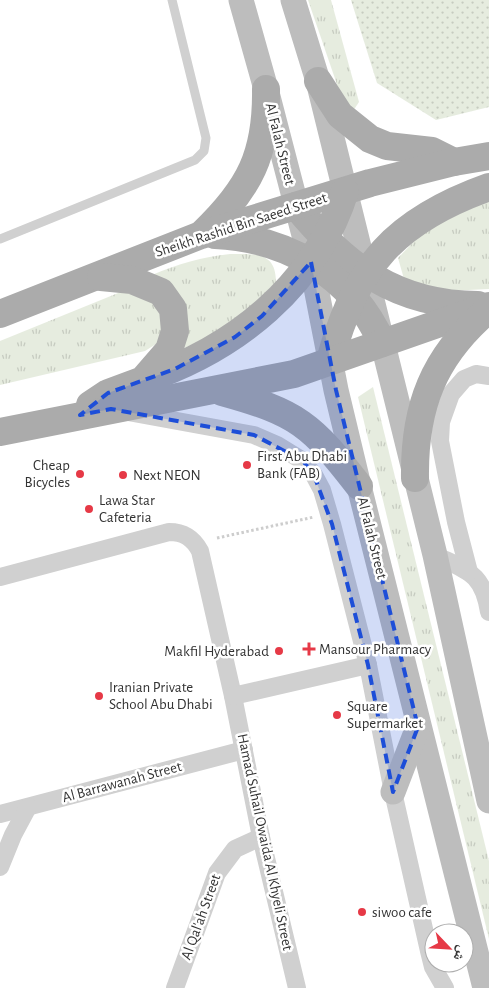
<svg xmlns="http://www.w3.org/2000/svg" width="489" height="988" font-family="'Alegreya Sans','Noto Naskh Arabic',sans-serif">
<defs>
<pattern id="grass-tufts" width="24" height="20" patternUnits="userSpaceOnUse" patternTransform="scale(1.25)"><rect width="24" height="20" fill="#e6ecdf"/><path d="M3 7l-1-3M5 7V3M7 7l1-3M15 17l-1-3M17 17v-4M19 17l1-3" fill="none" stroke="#c6cbc0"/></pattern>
<pattern id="garden-dots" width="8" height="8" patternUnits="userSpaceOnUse" patternTransform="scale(1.25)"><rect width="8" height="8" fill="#e6ecdf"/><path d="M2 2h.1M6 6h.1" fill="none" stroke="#c6cbc0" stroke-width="1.8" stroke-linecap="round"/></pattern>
</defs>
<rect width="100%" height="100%" fill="#fff"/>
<g fill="url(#grass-tufts)">
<path d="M308,0H331L359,102L353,111L343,102Z"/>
<path d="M489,201V289L448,291L404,279L398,258L423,232L457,213Z"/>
<path d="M230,254C254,254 276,251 276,282L230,327L178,351C196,316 187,292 152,275C178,264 202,257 230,254Z"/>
<path d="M128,289L160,297L164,339L145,351L0,385V341Z"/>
<path d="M373,387L489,861V939L358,397Z"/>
</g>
<path fill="url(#garden-dots)" d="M351,0H489V107L436,120L377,83Z"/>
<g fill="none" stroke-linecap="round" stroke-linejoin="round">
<path stroke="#cdcdcd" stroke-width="3" stroke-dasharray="2.5 2.5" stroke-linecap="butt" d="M217,538L314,517"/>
<path stroke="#d0d0d0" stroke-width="9" d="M0,239L195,160L204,151L206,138L172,0"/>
<g stroke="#d0d0d0" stroke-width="18">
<path d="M128,412L254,435L277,445L303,461L314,475L322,490L332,524L368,665L393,792L429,951L433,967L445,988"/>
<path d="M435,555C468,571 483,573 489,612"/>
<path d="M469,572L456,522L440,441L441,422L451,394L464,379L476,374L489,376"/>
<path d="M0,577L169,532C184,532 193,538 200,551L233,696L261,837L297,988"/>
<path d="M233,696L368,665"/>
<path d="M0,814L244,750"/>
<path d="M0,867L13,835L28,807"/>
<path d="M175,988L217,873L235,849L261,837"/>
</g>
<g stroke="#bdbdbd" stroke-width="25">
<path d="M241,0L266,89L311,262L336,390L359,486L485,988"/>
<path d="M293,0L318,81L435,555L489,801"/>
<path d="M393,792L418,727"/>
</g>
<g stroke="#ababab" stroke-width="28">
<path d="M318,81L340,115L370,139L387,146L432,151L454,162"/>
<path d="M296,206C346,267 397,305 478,305"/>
<path d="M203,233C250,188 267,154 266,89"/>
<path d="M215,235C287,238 352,275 382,343"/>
<path d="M0,314L201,235L370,183L454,162L489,156"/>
<path d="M330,361C355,265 396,220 489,187"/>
<path d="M143,380C235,349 315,286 345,191"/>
<path d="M222,392C298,413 311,424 359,486"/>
<path d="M90,405L108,393L143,380L169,350L175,331L173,309L161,292L132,280L101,277"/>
<path d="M0,432L294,374L489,306"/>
<path d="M415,478C414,407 433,357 488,310"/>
</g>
</g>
<path fill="#1d4ed8" fill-opacity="0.2" stroke="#1d4ed8" stroke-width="4" stroke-dasharray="10 6" stroke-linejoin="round" d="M311,262L336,390L418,727L393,792L368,665L332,524L314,475L303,461L254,435L111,409L80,415L108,393L175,369L235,337L262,316Z"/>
<g fill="#e63946" stroke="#fff" stroke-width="2">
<circle cx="247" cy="465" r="5"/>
<circle cx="80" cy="474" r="5"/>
<circle cx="123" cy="475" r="5"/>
<circle cx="89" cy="509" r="5"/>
<path d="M306.5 641.5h5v5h5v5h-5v5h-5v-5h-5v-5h5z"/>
<circle cx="279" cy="651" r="5"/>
<circle cx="99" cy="696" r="5"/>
<circle cx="337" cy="715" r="5"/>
<circle cx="362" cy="912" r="5"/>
</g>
<g text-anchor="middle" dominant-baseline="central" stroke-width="5" stroke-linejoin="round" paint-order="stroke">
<g font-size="15" fill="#333" stroke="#fff">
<text transform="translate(280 144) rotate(76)">Al Falah Street</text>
<text transform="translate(241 225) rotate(-18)">Sheikh Rashid Bin Saeed Street</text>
<text transform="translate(372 538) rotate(76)">Al Falah Street</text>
<text transform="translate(122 782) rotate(-15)">Al Barrawanah Street</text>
<text transform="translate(265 842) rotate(78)">Hamad Suhail Owaida Al Khyeli Street</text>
<text transform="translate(201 917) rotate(-70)">Al Qal'ah Street</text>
</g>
<g font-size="15" fill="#333" stroke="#fff" text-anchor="start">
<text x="257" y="456">First Abu Dhabi<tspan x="257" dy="17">Bank (FAB)</tspan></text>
<text x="70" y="465" text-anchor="end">Cheap<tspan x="70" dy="17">Bicycles</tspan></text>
<text x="133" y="475">Next NEON</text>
<text x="99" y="500">Lawa Star<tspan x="99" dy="17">Cafeteria</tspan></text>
<text x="319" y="649">Mansour Pharmacy</text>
<text x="269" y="651" text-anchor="end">Makfil Hyderabad</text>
<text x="109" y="687">Iranian Private<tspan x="109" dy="17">School Abu Dhabi</tspan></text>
<text x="347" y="706">Square<tspan x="347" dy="17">Supermarket</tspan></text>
<text x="372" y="912">siwoo cafe</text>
</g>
</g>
<g transform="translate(449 948) rotate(115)"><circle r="24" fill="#ffffff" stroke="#adadad"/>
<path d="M0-4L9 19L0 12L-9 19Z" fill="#e63946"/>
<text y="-8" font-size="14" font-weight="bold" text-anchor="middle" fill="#333333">ش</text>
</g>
</svg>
